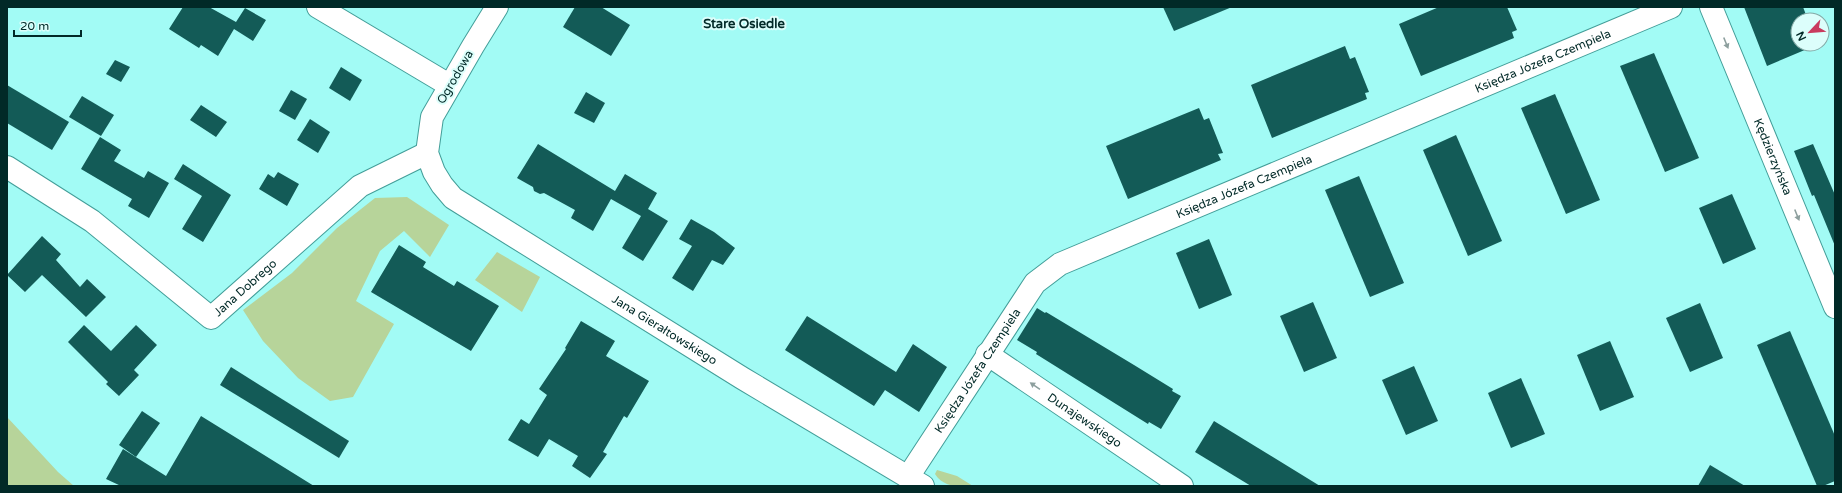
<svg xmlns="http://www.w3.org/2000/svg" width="1842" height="493" font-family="'Varela Round',sans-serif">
<rect width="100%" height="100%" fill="#a2fbf5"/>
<g fill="#b7d49a">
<path d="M407,197L449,225L430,257L404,231L380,251L356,301L394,324L353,397L330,401L298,378L263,341L243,310L292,273L337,228L375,198Z"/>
<path d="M497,252L540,277L522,312L475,280Z"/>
<path d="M7,417L58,472L74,486H7Z"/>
<path d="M937,470L957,476L973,486C958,486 944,488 935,474Z"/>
</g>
<g fill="#135b57">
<path d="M183,7H209L236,22L245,8L266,20L253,41L234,29L218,56L201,45L199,48L169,29Z"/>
<path d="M575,7H601L630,25L611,56L563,27Z"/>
<path d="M1163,7H1232L1174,31Z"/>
<path d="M1439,7H1507L1517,30L1512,32L1514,38L1421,76L1399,24Z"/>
<path d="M1744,7H1803L1808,20H1798V44H1819L1767,66Z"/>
<path d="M1345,46L1350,59L1355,57L1369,92L1365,93L1367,99L1272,138L1251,85Z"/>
<path d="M1654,53L1699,158L1665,172L1620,66Z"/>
<path d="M115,60L130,67L121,82L106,74Z"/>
<path d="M341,67L362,80L350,101L329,88Z"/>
<path d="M7,85L69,122L52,150L7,123Z"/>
<path d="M291,90L307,99L295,120L279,111Z"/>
<path d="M586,92L605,103L594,123L574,113Z"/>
<path d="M1555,94L1600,200L1566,214L1521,108Z"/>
<path d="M82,96L114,115L101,136L69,117Z"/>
<path d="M201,105L227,122L216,137L190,120Z"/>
<path d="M1199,108L1204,120L1209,118L1223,153L1218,154L1221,160L1128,199L1106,146Z"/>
<path d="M310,119L330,132L318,153L297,140Z"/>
<path d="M1456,135L1502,241L1468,256L1423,150Z"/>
<path d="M100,137L121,150L114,161L144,178L148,171L169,183L149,218L128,206L132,199L81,169Z"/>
<path d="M538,144L615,191L625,174L657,193L648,209L668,221L643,261L622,248L641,216L611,199L593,231L571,218L575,210L544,193L540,194L534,191L533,187L517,178Z"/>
<path d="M1813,144L1835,195V246L1814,195L1812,196L1794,151Z"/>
<path d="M183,164L231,195L203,242L182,229L202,196L174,179Z"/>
<path d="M278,172L299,184L287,206L259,189L268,174L274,178Z"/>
<path d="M1359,176L1404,283L1370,297L1325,190Z"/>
<path d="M1732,194L1756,249L1723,264L1699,208Z"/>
<path d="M691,219L714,232L735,248L723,265L712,260L693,291L672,278L692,246L679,239Z"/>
<path d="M42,236L61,254L56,260L80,287L87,279L106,297L86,317L42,275L25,292L7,275Z"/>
<path d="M1209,239L1232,295L1199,309L1176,253Z"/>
<path d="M399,245L426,262L423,267L454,286L457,281L499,306L471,351L371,292Z"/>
<path d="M1313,302L1337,358L1304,372L1280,316Z"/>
<path d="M1700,303L1723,358L1690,372L1666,318Z"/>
<path d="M1037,308L1045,313L1046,312L1134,365L1173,389L1172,391L1181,396L1161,429L1149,422L1148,424L1036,354L1037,352L1017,340Z"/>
<path d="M807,316L896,372L913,344L947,367L919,412L885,390L874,406L785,350Z"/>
<path d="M581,321L615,341L606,356L649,381L627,418L624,416L603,452L607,454L590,478L572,466L578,456L549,439L538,457L508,440L521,419L529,424L547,395L539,389L566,349L565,348Z"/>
<path d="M84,325L111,351L136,325L157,345L134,370L139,375L119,396L106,384L108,382L68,342Z"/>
<path d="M1790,331L1835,436V481L1823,486H1817L1757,345Z"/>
<path d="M1610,341L1634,397L1600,411L1577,355Z"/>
<path d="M1414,366L1438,421L1406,435L1382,380Z"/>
<path d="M231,367L349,441L339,458L220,385Z"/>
<path d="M1521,378L1545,434L1511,448L1488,393Z"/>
<path d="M142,411L160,423L136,457L119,445Z"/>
<path d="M201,416L314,486H121L106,479L123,449L166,476Z"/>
<path d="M1214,421L1263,451L1320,486H1251L1195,452Z"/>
<path d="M1710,465L1745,486H1698Z"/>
</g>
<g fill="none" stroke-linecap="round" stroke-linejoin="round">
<defs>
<g id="minor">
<path d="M318,7L449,85"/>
<path id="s1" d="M497,7L473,46L432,117L427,153L434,172L442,185L453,198L742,378L923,486"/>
<path id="s2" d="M1711,7L1835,307"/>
<path id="s3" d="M7,167L92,221L211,318L360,186L427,153"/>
<path id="s4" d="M987,354L1182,486"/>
<path id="s5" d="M908,477L1035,283L1060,264L1671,7"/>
</g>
</defs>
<use href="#minor" stroke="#439e99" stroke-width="24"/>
<use href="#minor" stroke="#fff" stroke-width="22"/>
</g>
<defs><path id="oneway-solid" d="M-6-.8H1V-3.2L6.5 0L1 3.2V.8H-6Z"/></defs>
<g fill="#8d9f9e">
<use href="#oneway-solid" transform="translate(1726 43) rotate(68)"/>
<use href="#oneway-solid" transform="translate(1797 215) rotate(68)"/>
<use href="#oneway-solid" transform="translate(1035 386) rotate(-146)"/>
</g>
<g text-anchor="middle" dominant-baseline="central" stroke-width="4" stroke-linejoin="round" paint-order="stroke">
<g font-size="12" fill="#012927" stroke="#dcfefb">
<text stroke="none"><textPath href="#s5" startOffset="787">Księdza Józefa Czempiela</textPath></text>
<text transform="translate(455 77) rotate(-60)">Ogrodowa</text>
<text stroke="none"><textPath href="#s2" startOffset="162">Kędzierzyńska</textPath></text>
<text stroke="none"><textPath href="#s5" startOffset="463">Księdza Józefa Czempiela</textPath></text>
<text stroke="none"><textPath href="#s3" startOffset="300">Jana Dobrego</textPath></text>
<text stroke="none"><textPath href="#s1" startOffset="466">Jana Gierałtowskiego</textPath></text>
<text stroke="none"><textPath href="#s5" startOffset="127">Księdza Józefa Czempiela</textPath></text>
<text stroke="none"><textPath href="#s4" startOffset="118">Dunajewskiego</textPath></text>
</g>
<g font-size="13" font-weight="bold" fill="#012927" stroke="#dcfefb">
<text x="744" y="24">Stare Osiedle</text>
</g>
</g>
<rect width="1842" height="493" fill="none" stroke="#012927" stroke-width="16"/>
<g transform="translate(1810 32) rotate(244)"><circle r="19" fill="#dcfefb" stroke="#84a9a6"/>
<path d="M0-3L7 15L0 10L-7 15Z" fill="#c93a5e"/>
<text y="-6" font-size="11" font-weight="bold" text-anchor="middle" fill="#012927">N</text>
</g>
<path d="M14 30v6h67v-6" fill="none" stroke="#012927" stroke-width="2"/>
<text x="20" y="30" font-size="12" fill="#012927" stroke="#dcfefb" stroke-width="3" paint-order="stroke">20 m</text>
</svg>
